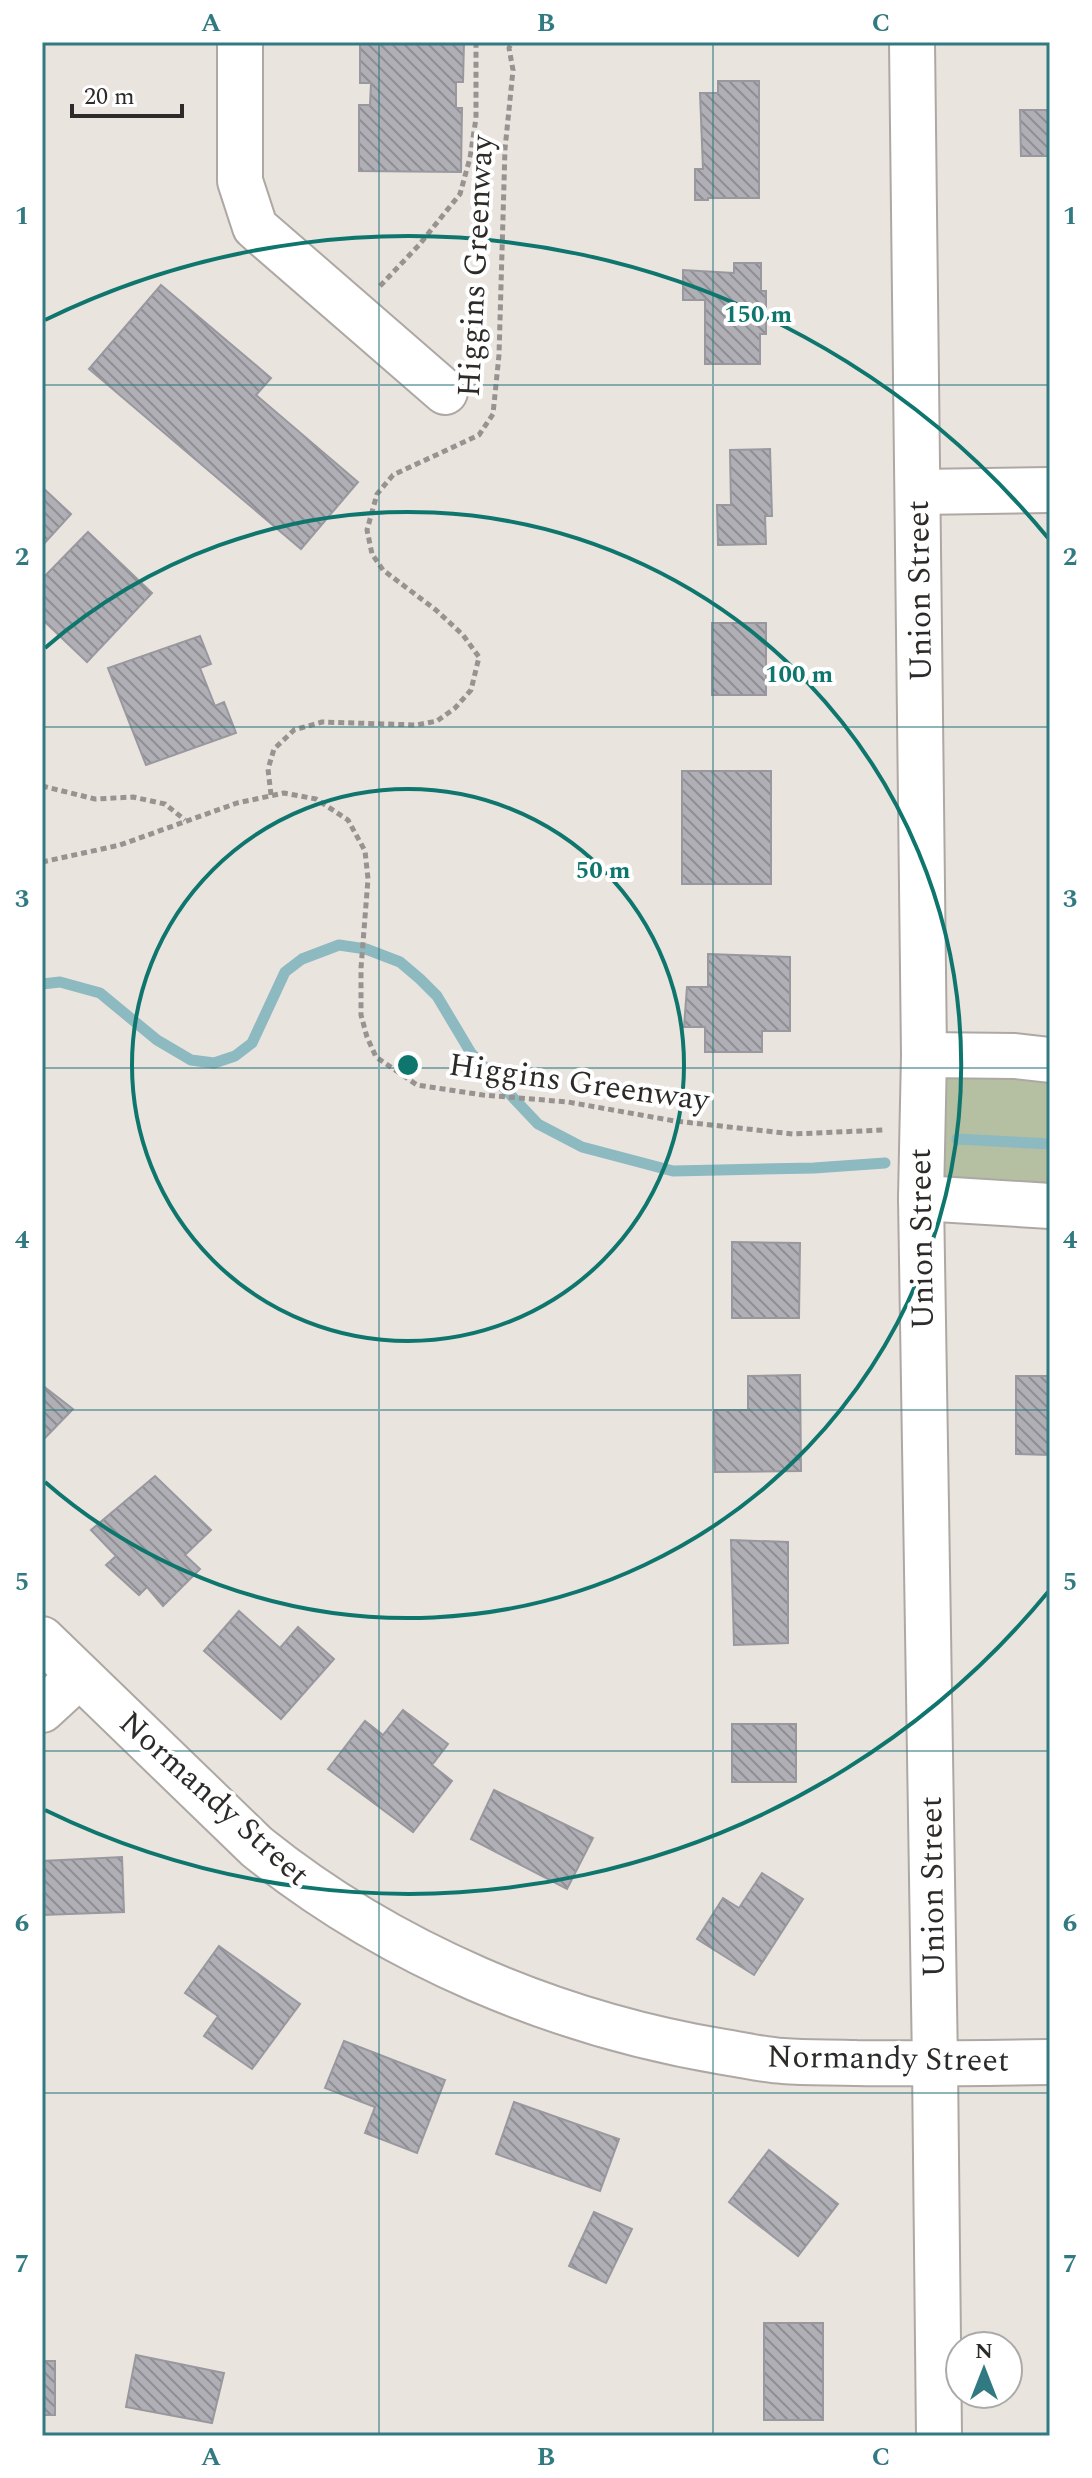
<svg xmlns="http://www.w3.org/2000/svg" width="1092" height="2478" font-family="Spectral,serif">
<defs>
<pattern id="building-back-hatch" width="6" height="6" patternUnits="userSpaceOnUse" patternTransform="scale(2)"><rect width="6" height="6" fill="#afafb5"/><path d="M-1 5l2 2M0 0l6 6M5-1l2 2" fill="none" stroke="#8f8f93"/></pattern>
</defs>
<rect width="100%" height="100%" fill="#eae4df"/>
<path fill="#b5bfa2" d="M963,1068L1050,1077V1195L952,1187L943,1175L942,1077Z"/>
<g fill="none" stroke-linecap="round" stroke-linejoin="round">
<g stroke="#8db9c0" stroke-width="11">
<path d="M42,984L60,982L100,993L157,1040L191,1060L214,1063L235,1056L252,1043L285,972L302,959L339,945L366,949L400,962L420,979L437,996L471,1053L538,1124L582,1147L673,1171L814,1168L885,1163"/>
<path d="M957,1139L1050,1144"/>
</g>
</g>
<g fill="url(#building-back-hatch)" stroke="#98989e" stroke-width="2">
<path d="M360,42H464L463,82H456V108H462L461,172L359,171V105H370L371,83H360Z"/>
<path d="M718,81H759V198H708V200H695V169H703L700,93H718Z"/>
<path d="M1020,110H1050V156H1021Z"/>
<path d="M734,263H761V291H766V334H760V364H705V300H683V270L734,273Z"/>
<path d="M161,285L271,378L256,395L358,482L301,549L89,369Z"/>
<path d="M770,449L772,516H765L766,544L718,545L717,505H731L730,450Z"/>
<path d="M42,487L71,514L42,546Z"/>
<path d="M88,532L152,593L87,662L42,619V579Z"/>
<rect x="712" y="623" width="54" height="72"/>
<path d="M200,636L211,664L200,668L215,706L224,702L236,733L146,765L108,668Z"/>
<rect x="682" y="771" width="89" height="113"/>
<path d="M708,954L790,957V1031H762V1052H705V1027H684L687,987H708Z"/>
<path d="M732,1242L800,1243L799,1318H732Z"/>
<path d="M1048,1345L1050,1455L1016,1454V1376H1048Z"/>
<path d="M800,1375L801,1471L715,1472L714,1410H748V1376Z"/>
<path d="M42,1385L73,1409L42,1441Z"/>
<path d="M155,1476L211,1530L185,1555L200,1569L163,1606L147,1587L139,1595L106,1565L116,1556L91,1530Z"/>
<path d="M731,1540L788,1542V1643L734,1645Z"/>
<path d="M239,1611L280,1648L298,1627L334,1659L281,1719L204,1651Z"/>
<path d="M403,1710L448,1744L432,1765L452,1781L413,1832L328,1769L365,1721L383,1735Z"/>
<rect x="732" y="1724" width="64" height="58"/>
<path d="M494,1790L593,1838L567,1889L471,1839Z"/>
<path d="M122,1857L124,1912L42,1915V1861Z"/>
<path d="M762,1873L803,1899L754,1975L697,1939L723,1898L739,1908Z"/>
<path d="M219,1946L300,2004L252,2069L204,2036L218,2016L185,1993Z"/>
<path d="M344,2041L445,2080L417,2153L365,2133L375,2107L325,2088Z"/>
<path d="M514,2102L619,2139L600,2191L496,2154Z"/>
<path d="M769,2150L838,2204L798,2256L729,2202Z"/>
<path d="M594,2212L632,2229L606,2283L569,2266Z"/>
<rect x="764" y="2323" width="59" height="97"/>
<path d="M136,2355L224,2373L212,2423L126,2407Z"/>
<rect x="42" y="2361" width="13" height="54"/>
</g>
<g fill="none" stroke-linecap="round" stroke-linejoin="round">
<defs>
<g id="minor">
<path d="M240,42V181L255,227L445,392"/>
<path d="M912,42L924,1055L921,1198L935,2064L939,2436"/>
<path d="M919,492L1050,490"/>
<path d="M924,1055L1015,1056L1050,1060"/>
<path d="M921,1198L1050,1206"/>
<path d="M42,1639L257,1847C390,1954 556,2024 724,2052C743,2055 764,2060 783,2061C807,2063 832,2062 856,2063C921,2064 985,2063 1050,2062"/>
<path d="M42,1710L79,1676"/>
</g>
</defs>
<use href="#minor" stroke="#aea8a4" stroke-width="48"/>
<g stroke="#989390" stroke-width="5" stroke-dasharray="6 4" stroke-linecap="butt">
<path d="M719,42H732"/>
<path d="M380,286L419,245L460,194L470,158L476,118V42"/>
<path d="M42,786L95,799L133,797L165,804L185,820"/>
<path d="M271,795L268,769L274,749L294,730L322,722L416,725L437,721L455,708L471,690L479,657L463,635L436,610L383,570L372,554L367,530L377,494L393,475L479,435L493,414L499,355L505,149L513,70L509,48L512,42"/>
<path d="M42,862L120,845L237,803L284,793L316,799L348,820L365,851L368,879L361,968V1015L367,1037L376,1057L417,1085L483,1095L568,1102L675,1121L793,1134L883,1130"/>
</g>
<use href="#minor" stroke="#fff" stroke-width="44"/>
</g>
<path fill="none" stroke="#327a81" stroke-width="2" stroke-opacity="0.55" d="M379,42V2436M713,42V2436M42,385H1050M42,727H1050M42,1068H1050M42,1410H1050M42,1751H1050M42,2093H1050"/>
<g fill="none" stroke="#0f766e" stroke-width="4">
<circle cx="408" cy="1065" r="276"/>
<path d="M45 648A553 553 0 1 1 45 1482"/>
<path d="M1048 1592A829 829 0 0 1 45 1810M45 320A829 829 0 0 1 1048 538"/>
</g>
<g text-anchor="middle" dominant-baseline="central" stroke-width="8" stroke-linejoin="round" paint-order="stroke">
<g font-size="32" fill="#2d2b29" stroke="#fff">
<text transform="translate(476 266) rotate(-87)">Higgins Greenway</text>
<text transform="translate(920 591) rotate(-91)">Union Street</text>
<text transform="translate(579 1083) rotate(8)">Higgins Greenway</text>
<text transform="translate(922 1239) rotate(-91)">Union Street</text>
<text transform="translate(214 1799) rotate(42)">Normandy Street</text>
<text transform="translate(933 1887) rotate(-91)">Union Street</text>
<text transform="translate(888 2059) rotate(1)">Normandy Street</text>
</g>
</g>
<circle cx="408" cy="1065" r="12" fill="#0f766e" stroke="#fff" stroke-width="4"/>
<g font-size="24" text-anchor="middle" font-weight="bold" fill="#0f766e" stroke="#fff" stroke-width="8" stroke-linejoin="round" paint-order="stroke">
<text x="758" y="322">150 m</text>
<text x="799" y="682">100 m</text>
<text x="603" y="878">50 m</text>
</g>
<rect width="1092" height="2478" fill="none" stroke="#ffffff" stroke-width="88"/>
<g transform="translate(984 2370)"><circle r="38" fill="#ffffff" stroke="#abaaa9" stroke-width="2"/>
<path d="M0-6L14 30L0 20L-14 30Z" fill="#327a81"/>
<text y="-12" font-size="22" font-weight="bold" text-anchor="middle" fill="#2d2b29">N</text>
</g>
<path d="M72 104v12h110v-12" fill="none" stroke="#2d2b29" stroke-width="4"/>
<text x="84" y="104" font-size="24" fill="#2d2b29" stroke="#ffffff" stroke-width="6" paint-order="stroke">20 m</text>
<rect x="44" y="44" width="1004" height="2390" fill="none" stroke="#327a81" stroke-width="3"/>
<g font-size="26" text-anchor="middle" font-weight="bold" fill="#327a81">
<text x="211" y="31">A</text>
<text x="546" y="31">B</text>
<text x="881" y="31">C</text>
<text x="22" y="224">1</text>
<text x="1070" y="224">1</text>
<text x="22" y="565">2</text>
<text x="1070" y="565">2</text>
<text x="22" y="907">3</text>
<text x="1070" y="907">3</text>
<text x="22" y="1248">4</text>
<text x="1070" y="1248">4</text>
<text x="22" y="1590">5</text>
<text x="1070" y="1590">5</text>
<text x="22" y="1931">6</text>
<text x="1070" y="1931">6</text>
<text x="22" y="2272">7</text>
<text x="1070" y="2272">7</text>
<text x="211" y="2465">A</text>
<text x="546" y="2465">B</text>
<text x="881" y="2465">C</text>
</g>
</svg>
